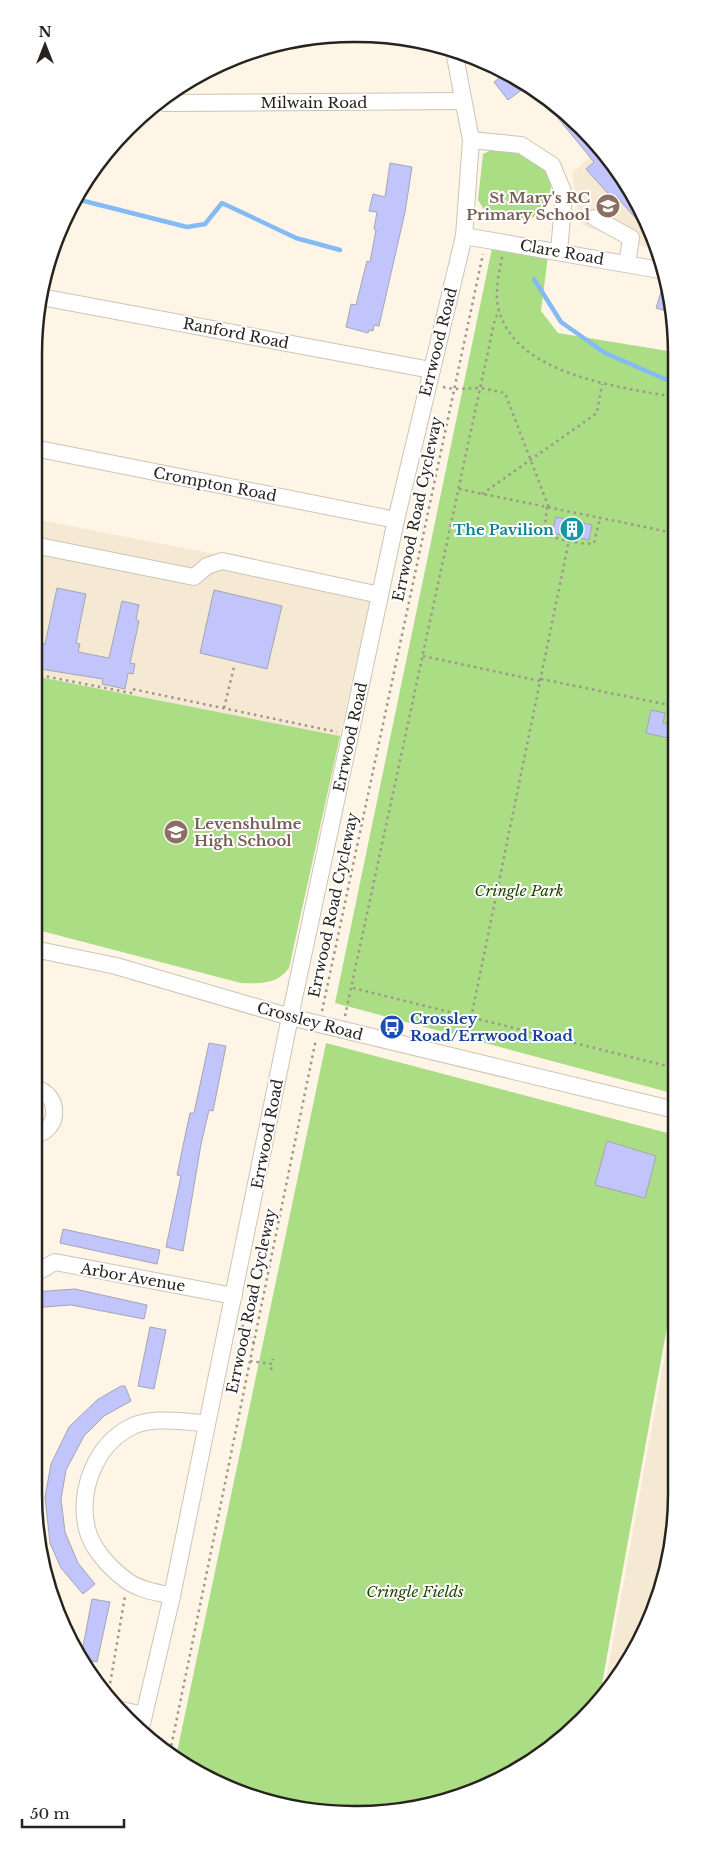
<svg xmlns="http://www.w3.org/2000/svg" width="710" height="1849" font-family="'Libre Baskerville',serif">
<rect width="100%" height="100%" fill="#fff5e6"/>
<g fill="#f6e9d3">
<path d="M600,148L643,213L654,250L584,226L580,222L572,173Z"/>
<path d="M34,519L339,578L373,587L289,968L277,980L269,982L241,983L34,929Z"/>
<path d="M676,1294V1494L665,1577L610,1689L603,1696Z"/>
</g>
<g fill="#aadd84">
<path d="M500,146C518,153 549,162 551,185C551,192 546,204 544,211L528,220L486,213L478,200L483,154Z"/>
<path d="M492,248L548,256L541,311L558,333L674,352L675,1094L335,1003Z"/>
<path d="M34,676L340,736L289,968C277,984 260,984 241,983L34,929Z"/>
<path d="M326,1043L675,1135L676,1278L599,1700L533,1761L418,1809L313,1812L195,1772L176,1757Z"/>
</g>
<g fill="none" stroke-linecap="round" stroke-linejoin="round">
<g stroke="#84baf6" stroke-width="4.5">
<path d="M80,200L187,227L205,224L222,203L296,238L340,250"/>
<path d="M534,279L561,322L605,353L674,383"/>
</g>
</g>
<g fill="#c2c5fc" stroke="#a3a5b4">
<path d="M506,73L516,77L527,86L508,100L494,82Z"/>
<path d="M562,115L596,143L643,213L647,231L616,196L612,198L586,169L594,162L558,118Z"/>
<path d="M390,163L412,167L405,212L379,326L374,325L373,331L369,330L368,333L346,327L351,304L356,305L367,261L370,262L376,230L374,229L377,212L369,211L373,194L385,197Z"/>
<path d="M664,282L673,313L656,308Z"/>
<path d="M556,517L592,525L589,540L552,533Z"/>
<path d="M57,588L86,594L76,643L80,644L78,652L109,658L122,601L139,605L136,619L139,621L130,663L135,664L133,674L128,673L125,689L102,684L103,679L34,668V642L45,644Z"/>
<path d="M214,590L282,606L267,669L200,653Z"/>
<path d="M651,710L665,713L663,723L671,725L668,738L646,733Z"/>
<path d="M209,1043L226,1046L213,1111L209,1110L201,1144L183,1251L166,1247L181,1176L177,1175L183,1146L190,1113H194Z"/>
<path d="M607,1141L656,1156L645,1198L595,1185Z"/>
<path d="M63,1229L160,1250L157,1264L60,1243Z"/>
<path d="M75,1289L147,1305L144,1319L71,1305L44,1307L34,1312V1292Z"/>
<path d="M150,1327L166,1330L154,1389L138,1386Z"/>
<path d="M121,1386H125L131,1401L104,1416L84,1436L66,1470L61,1499L65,1532L78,1563L95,1584L83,1594L61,1568L50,1543L45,1497L51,1464L69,1427L97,1400Z"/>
<path d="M92,1599L110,1602L97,1662L87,1660L82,1652Z"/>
</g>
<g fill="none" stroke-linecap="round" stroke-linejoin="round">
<defs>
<g id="minor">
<path d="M165,103L462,101"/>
<path d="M471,140L521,145L552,165L564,194L559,251"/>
<path d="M595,218L631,238L627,264"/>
<path d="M464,236L660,270"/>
<path d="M41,297L431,370"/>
<path d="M34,448L396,520"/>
<path d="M34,545L194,577L207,566L222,561L380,595"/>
<path d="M34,949L116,966L290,1017L675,1110"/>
<path d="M34,1088C61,1093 61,1131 34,1135"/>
<path d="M34,1274L55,1262L234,1296"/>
<path d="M172,1596C156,1592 139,1590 126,1580C110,1568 92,1549 87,1529C78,1491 95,1445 131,1427C152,1416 183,1422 206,1423"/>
<path d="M117,1709L144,1715"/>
<path d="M141,1728L172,1596L290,1017L396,520L464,236L471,140L454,51"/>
</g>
</defs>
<use href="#minor" stroke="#cdc4b6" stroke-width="18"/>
<g stroke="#9e978c" stroke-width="2.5" stroke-dasharray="2.5 4" stroke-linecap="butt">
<path d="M502,257C499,274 494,294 499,311C517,375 619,387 674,397"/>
<path d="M443,387L454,389L481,388L505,393L549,508"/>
<path d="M459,489L674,533"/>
<path d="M482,494L597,413L602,384"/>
<path d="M547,507L544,533C550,538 586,546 594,543L600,518"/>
<path d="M423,656L540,681"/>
<path d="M34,674L131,693L132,689L337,732"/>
<path d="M541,679L674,706"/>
<path d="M224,708L234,667"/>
<path d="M353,988L675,1068"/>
<path d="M322,1011L483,254"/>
<path d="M345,1016L495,319L499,311"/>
<path d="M471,1018L569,540"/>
<path d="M242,1325L254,1343"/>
<path d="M250,1361L272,1364L273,1359"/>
<path d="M271,1370L272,1364"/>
<path d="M108,1696L125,1596"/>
<path d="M170,1752L316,1039"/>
</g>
<use href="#minor" stroke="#fff" stroke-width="16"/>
</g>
<defs>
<symbol id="school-disc" viewBox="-11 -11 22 22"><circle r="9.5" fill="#8d6e63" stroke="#fff"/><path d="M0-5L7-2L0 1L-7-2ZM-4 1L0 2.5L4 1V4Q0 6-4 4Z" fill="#fff"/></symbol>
<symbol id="building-disc" viewBox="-11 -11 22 22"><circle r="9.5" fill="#0f9aa8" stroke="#fff"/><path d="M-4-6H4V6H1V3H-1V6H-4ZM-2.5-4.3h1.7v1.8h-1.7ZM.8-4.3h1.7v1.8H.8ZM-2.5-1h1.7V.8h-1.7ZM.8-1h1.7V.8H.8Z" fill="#fff"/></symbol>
<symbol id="bus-disc" viewBox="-11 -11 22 22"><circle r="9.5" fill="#1a4fb4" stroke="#fff"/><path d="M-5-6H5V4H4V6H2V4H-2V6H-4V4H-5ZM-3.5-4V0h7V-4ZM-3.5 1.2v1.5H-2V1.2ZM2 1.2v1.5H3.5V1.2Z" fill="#fff"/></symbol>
</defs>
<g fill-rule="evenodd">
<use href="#school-disc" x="594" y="192" width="28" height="28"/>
<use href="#building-disc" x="558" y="515" width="28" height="28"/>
<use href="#school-disc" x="162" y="818" width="28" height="28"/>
<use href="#bus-disc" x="378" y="1013" width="28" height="28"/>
</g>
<g text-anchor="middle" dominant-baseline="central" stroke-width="4" stroke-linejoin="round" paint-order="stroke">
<g font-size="15" fill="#27241f" stroke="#fff">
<text x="314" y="102">Milwain Road</text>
<text transform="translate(562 252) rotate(10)">Clare Road</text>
<text transform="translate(236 333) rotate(11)">Ranford Road</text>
<text transform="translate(438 342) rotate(-76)">Errwood Road</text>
<text transform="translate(215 484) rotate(11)">Crompton Road</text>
<text transform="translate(417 509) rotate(-78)">Errwood Road Cycleway</text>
<text transform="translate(350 737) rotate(-78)">Errwood Road</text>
<text transform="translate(333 905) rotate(-78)">Errwood Road Cycleway</text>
<text transform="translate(310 1021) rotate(15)">Crossley Road</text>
<text transform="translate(267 1134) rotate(-79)">Errwood Road</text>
<text transform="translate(133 1277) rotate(10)">Arbor Avenue</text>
<text transform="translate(251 1301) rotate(-78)">Errwood Road Cycleway</text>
</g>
<g font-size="15" font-weight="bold" fill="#785e54" stroke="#fff" text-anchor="end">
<text x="590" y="197">St Mary's RC<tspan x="590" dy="17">Primary School</tspan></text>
<text x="194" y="823" text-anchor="start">Levenshulme<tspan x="194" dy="17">High School</tspan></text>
</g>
<g font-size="15" font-weight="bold" fill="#0d838f" stroke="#fff" text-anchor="end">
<text x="554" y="529">The Pavilion</text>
</g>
<g font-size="15" font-style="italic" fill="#254402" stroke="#fff">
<text x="519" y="890">Cringle Park</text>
<text x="415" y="1591">Cringle Fields</text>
</g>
<g font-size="15" font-weight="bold" fill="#164399" stroke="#fff" text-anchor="start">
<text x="410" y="1018">Crossley<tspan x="410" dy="17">Road/Errwood Road</tspan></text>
</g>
</g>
<path d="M0 0H710V1849H0ZM354 42H356A312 312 0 0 1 668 354V1494A312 312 0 0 1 356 1806H354A312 312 0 0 1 42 1494V354A312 312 0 0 1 354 42Z" fill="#fff" fill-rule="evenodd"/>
<path fill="none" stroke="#27241f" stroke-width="2.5" d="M354 42H356A312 312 0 0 1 668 354V1494A312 312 0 0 1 356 1806H354A312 312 0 0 1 42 1494V354A312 312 0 0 1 354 42Z"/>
<g transform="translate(45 45)" stroke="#ffffff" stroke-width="4" paint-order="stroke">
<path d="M0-4L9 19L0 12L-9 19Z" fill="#27241f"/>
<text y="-8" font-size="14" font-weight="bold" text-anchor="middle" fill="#27241f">N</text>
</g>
<path d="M22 1819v8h102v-8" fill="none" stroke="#27241f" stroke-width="2.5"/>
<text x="30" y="1819" font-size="15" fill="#27241f" stroke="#ffffff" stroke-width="4" paint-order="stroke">50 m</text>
</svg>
